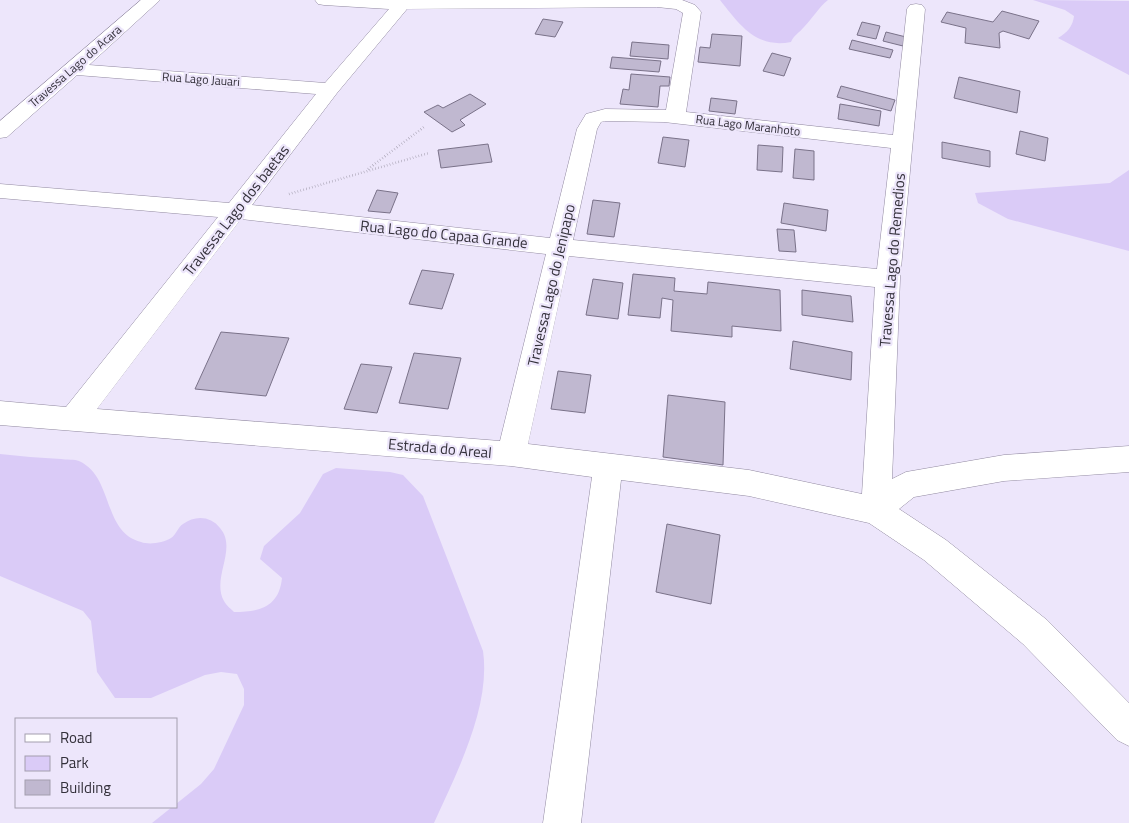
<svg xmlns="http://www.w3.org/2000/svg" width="1129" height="823" font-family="'Titillium Web',sans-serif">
<rect width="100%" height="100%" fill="#ede6fb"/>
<g fill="#dacbf7">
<path d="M720,0H828C818,8 813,18 804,27C799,33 794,35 791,42C756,49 739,24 720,0Z"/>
<path d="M1033,0L1129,1V75L1058,38C1067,33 1073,26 1074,16L1065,10Z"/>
<path d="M1129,170V251L1008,219L978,203L975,193L1110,183Z"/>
<path d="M0,454C20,456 40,458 61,459C66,460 75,459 79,461C114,477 102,532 141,542C149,545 163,543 171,538C176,535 178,527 183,524C195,515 211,516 220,528C238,549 211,578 224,601C226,605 231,609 234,612C260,612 279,607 282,578L260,559L264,546L300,513L323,474L336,468L390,472L403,475L423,496L483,651C491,707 457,772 434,823H152L172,807H176V804L201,784L214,769L244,705V689L237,674L221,672L205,675L151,698H115L97,672L91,621L83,611L0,576Z"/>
</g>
<g fill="#c0b8d0" stroke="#7a7289">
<path d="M1002,11L1039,21L1029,39L1003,31L999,33L1000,48L965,43L966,28L941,22L947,12L993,22Z"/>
<path d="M543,19L563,22L555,37L535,34Z"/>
<path d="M862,22L880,26L876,39L857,35Z"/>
<path d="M886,32L906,37L903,46L883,41Z"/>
<path d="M712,34L742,36L740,66L698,62L700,47L710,48Z"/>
<path d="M852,40L893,50L890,58L849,49Z"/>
<path d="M632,42L669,45L668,59L630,56Z"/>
<path d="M772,53L791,58L784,76L763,71Z"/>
<path d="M612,57L661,61L659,72L610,68Z"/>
<path d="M631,74L670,77L669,86H660L658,107L620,104L623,89L629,90Z"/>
<path d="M959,77L1020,91L1017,113L954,98Z"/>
<path d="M841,86L895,100L891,111L837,97Z"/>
<path d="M470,94L486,104L460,120L465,125L452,132L424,112L438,105L443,108Z"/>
<path d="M711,98L737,101L735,114L709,111Z"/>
<path d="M840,104L881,111L879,126L838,119Z"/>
<path d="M1020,131L1048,138L1045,161L1016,154Z"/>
<path d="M663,137L689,140L685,167L658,163Z"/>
<path d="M942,142L990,151V167L942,158Z"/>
<path d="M488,144L492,162L441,168L438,150Z"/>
<path d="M758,145L783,147L782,172L757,170Z"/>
<path d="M795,149L814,151V180L793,178Z"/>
<path d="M377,190L398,193L390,213L368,211Z"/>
<path d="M593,200L620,203L614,237L587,234Z"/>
<path d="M784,203L828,210L826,231L781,223Z"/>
<path d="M777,229L794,230L796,252L779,251Z"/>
<path d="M422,270L454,274L442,309L409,304Z"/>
<path d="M633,274L675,278L674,291L707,294L708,282L780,290L781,331L732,326V337L671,331L673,300L662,298L660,318L628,315Z"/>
<path d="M593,279L623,283L618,319L586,315Z"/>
<path d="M802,290L851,296L853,322L802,315Z"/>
<path d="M221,332L289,338L266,396L195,389Z"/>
<path d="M793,341L852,352L851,380L790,369Z"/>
<path d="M414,353L461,358L448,409L399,403Z"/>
<path d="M361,364L392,367L377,413L344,409Z"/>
<path d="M558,371L591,375L585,413L551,409Z"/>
<path d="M668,395L725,402L723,465L663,457Z"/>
<path d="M667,524L720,535L711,604L656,592Z"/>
</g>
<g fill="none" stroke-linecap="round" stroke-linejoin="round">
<defs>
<path id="minor" d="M141,0H160L89,65L325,83L389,9L324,5L318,4L315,0H682L695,5L701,12L686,112L893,135L907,9L910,5L916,4L922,5L925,9L900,279L892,479L906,472L1004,455L1129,446V472L1004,481L914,497L899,509L946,540L1047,620L1129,703V746L1117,740L1023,644L924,560L869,523L749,496L621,480L581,823H543L592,477L511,466L0,425V401L66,407L218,217L0,198V184L229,203L316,94L77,75L7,137L0,138V121ZM657,7L676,9L683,13L666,110L605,109L586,114L577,129L550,238L252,205L337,93L407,9ZM605,121L664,122L891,148L877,269L573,240L597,129L601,122ZM241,219L546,254L500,441L97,409ZM569,256L875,287L862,494L749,470L528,444Z"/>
</defs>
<use href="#minor" stroke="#9189a0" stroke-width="1"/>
<g stroke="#9c97a7" stroke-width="2.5" stroke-dasharray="0.5 2.5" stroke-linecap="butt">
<path d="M368,169L424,127"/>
<path d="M289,194L429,153"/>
</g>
<use href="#minor" fill="#fff" fill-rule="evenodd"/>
</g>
<g text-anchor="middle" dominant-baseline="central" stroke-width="4.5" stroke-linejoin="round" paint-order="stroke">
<g font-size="12" fill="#34313b" stroke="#ede6fb">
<text transform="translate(75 66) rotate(-41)">Travessa Lago do Acara</text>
<text transform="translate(201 79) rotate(4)">Rua Lago Jauari</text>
<text transform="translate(748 125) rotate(7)">Rua Lago Maranhoto</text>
</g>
<g font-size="15" fill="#34313b" stroke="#ede6fb">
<text transform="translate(236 210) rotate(-52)">Travessa Lago dos baetas</text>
<text transform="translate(444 234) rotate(6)">Rua Lago do Capaa Grande</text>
<text transform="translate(892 260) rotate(-85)">Travessa Lago do Remedios</text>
<text transform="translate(551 285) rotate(-77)">Travessa Lago do Jenipapo</text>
<text transform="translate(440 448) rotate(5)">Estrada do Areal</text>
</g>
</g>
<rect x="15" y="718" width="162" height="90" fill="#ede6fb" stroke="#a39eae"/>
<rect x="25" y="734" width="25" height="8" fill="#ffffff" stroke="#a39eae"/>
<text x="60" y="743" font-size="15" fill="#34313b">Road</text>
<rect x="25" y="756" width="25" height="15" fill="#dacbf7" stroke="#a39eae"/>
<text x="60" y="768" font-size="15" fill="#34313b">Park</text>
<rect x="25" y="780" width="25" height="15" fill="#c0b8d0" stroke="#a39eae"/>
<text x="60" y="793" font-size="15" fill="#34313b">Building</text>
</svg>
